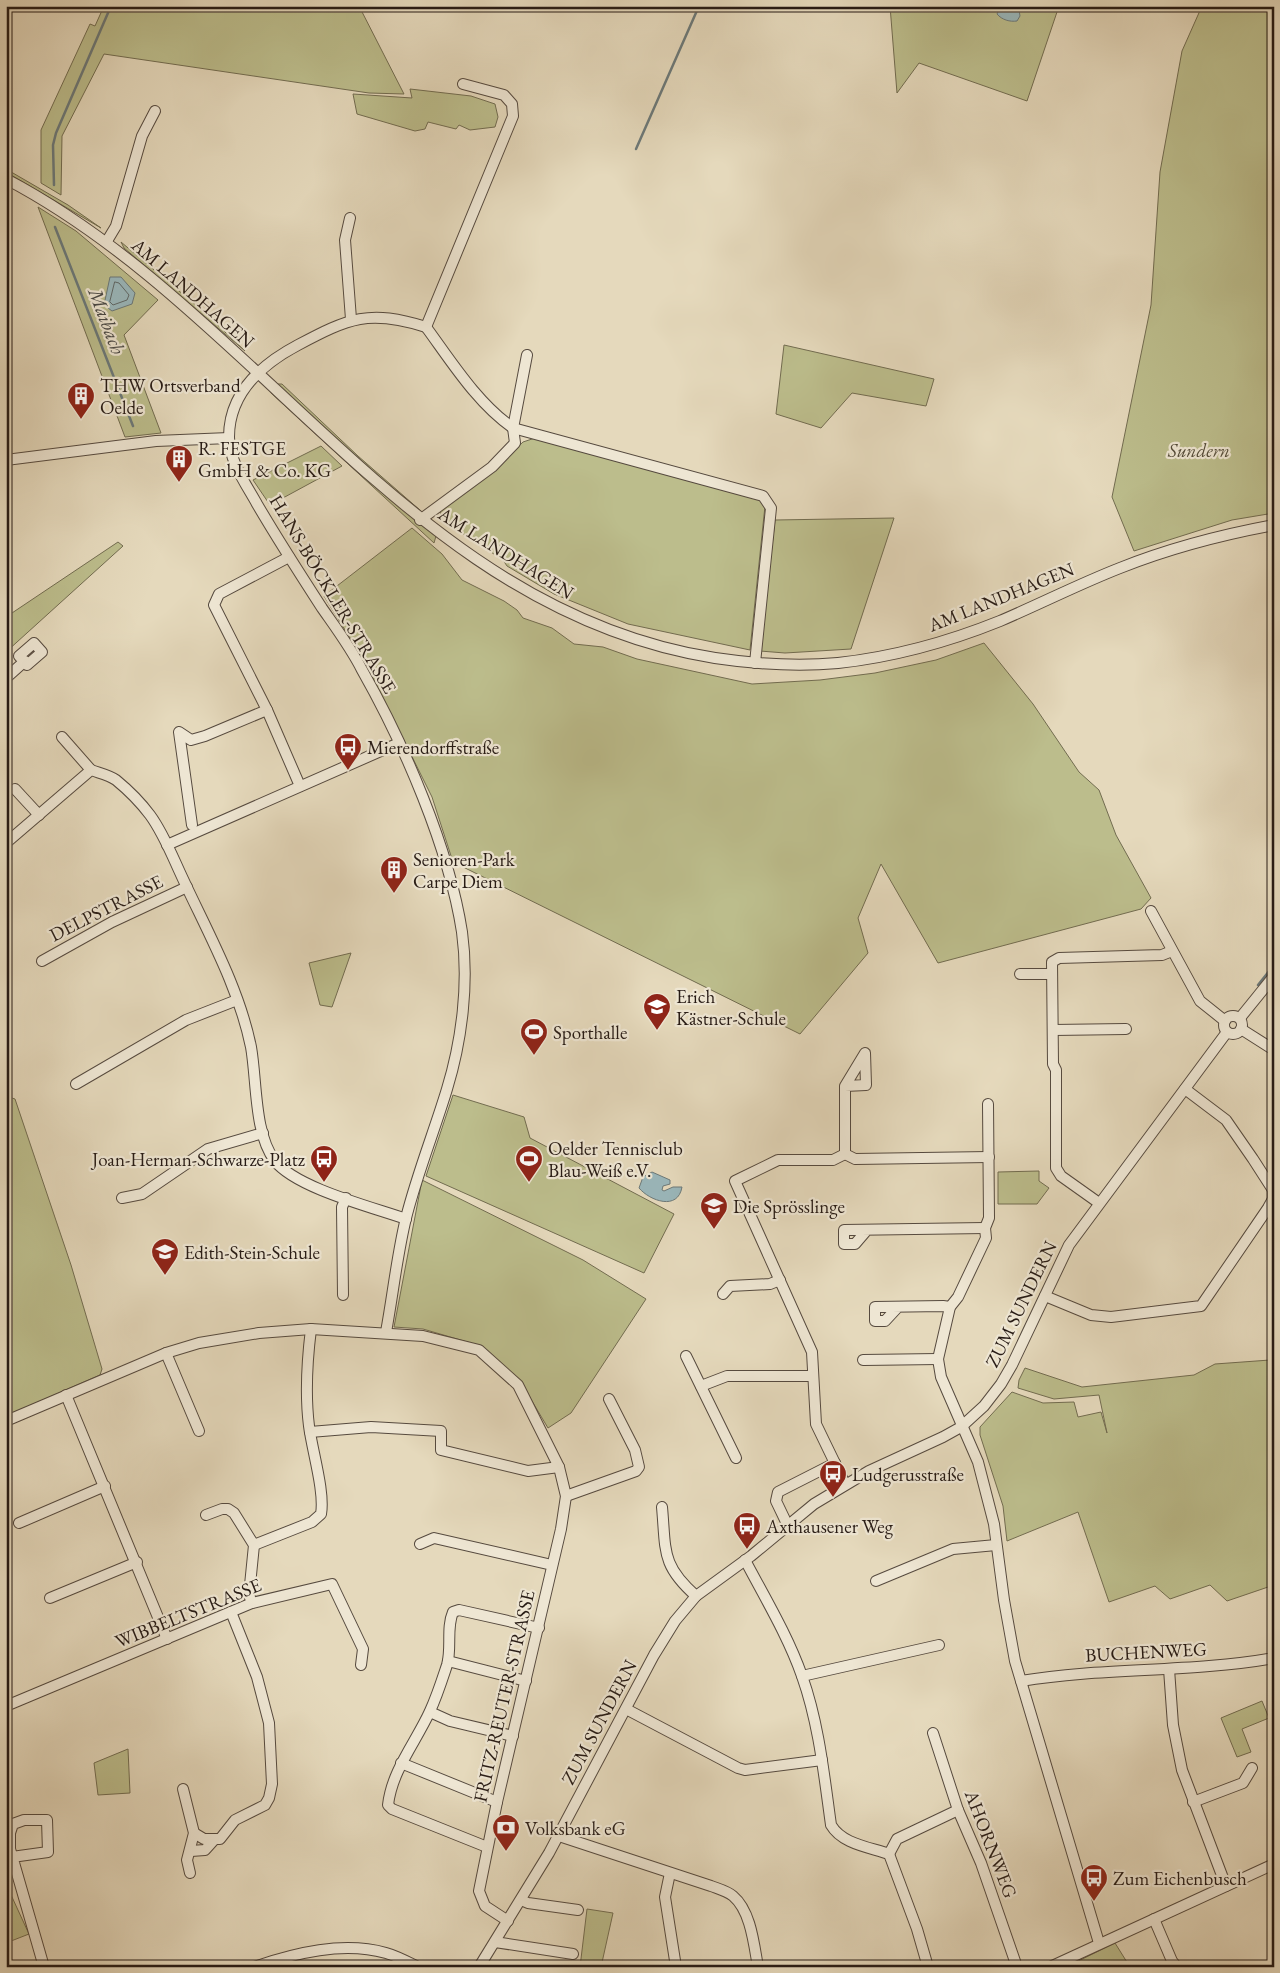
<svg xmlns="http://www.w3.org/2000/svg" width="1280" height="1973" font-family="'EB Garamond',serif">
<rect width="100%" height="100%" fill="#e5d9bc"/>
<filter id="stains"><feTurbulence type="fractalNoise" baseFrequency=".004" numOctaves="4"/><feColorMatrix values="0 0 0 0 .2 0 0 0 0 .09 0 0 0 0 .02 0 0 0 .5 -.17"/></filter>
<radialGradient id="worn" r=".72"><stop offset=".6" stop-color="#630" stop-opacity="0"/><stop offset="1" stop-color="#630" stop-opacity=".3"/></radialGradient>
<g fill="#bcbd8c" stroke="#726c50">
<path d="M104,6H359L404,94L369,93L104,54L62,136L61,195L41,183V130L90,24L95,26Z"/>
<path d="M890,6H1059L1027,101L919,63L897,93Z"/>
<path d="M1202,6H1274V513L1232,520L1134,551L1112,497L1151,305L1160,172L1182,51Z"/>
<path d="M410,89L471,96L495,104L498,117L495,127L470,130L459,125L456,129L428,122L425,129L415,131L357,114L353,94L412,98Z"/>
<path d="M6,169L68,205L101,228L6,172Z"/>
<path d="M38,207L76,231L158,300L124,335L161,433L125,437Z"/>
<path d="M121,242L204,312L245,351L124,248Z"/>
<path d="M784,345L934,379L926,406L852,393L821,428L776,414Z"/>
<path d="M277,384H282L358,456L421,511L370,470Z"/>
<path d="M271,390L379,489L436,536L434,543L271,393Z"/>
<path d="M535,438L760,500L765,506L750,650L628,624L554,594L507,566L503,560L441,519L440,509L493,471L523,442Z"/>
<path d="M321,446L342,466L270,505L253,480Z"/>
<path d="M894,518L851,649L785,653L760,651L775,520Z"/>
<path d="M412,528L442,554L462,580L504,601L517,610L523,618L552,628L574,644L603,647L637,659L752,684L820,680L875,673L936,660L984,643L1033,704L1079,772L1099,790L1116,835L1151,898L1141,909L938,963L881,864L858,918L868,953L800,1034L453,862L432,797L366,664L324,596Z"/>
<path d="M118,542L123,546L6,652V617Z"/>
<path d="M351,953L332,1007L320,1005L309,963Z"/>
<path d="M453,1095L524,1117L530,1138L674,1214L644,1273L426,1176Z"/>
<path d="M6,1096L15,1099L71,1265L102,1369L100,1375L6,1416Z"/>
<path d="M1039,1171V1181L1049,1188L1037,1204H998V1172Z"/>
<path d="M422,1180L583,1260L646,1299L571,1413L548,1428L520,1381L481,1346L423,1329L394,1327Z"/>
<path d="M1274,1349V1585L1227,1601L1210,1585L1170,1599L1155,1586L1109,1602L1078,1512L1007,1541L1003,1506L980,1435V1427L1012,1392L1043,1403L1074,1402L1078,1417L1101,1412L1107,1433L1099,1395L1054,1399L1018,1388L1019,1380L1025,1368L1082,1387L1194,1375L1215,1364L1270,1360Z"/>
<path d="M1262,1701L1269,1718L1242,1729L1251,1752L1237,1757L1221,1718Z"/>
<path d="M128,1749L130,1793L98,1795L94,1763Z"/>
<path d="M6,1884L29,1934L6,1943Z"/>
<path d="M587,1909L613,1913L601,1967H580Z"/>
<path d="M1115,1943L1130,1967H1066Z"/>
</g>
<g fill="#9ab7bb" stroke="#6c7979">
<path d="M1006,7L1019,10L1020,16L1017,21C1010,22 1002,20 997,14L999,9Z"/>
<path d="M110,277H121L135,293L132,304L112,311L104,305Z"/>
<path d="M652,1172L670,1180V1184L663,1186L662,1190L664,1191L673,1187H682C678,1211 650,1201 639,1188L643,1177Z"/>
</g>
<g fill="none" stroke-linecap="round" stroke-linejoin="round">
<path stroke="#606968" stroke-width="1" d="M115,282L119,283L129,295L127,300L113,305L110,302Z"/>
<g stroke="#6c7979" stroke-width="2.5">
<path d="M636,149L699,6"/>
<path d="M54,185L53,145L56,133L111,6"/>
<path d="M55,227L133,426"/>
<path d="M1258,985L1274,965"/>
</g>
<defs>
<g id="minor">
<path d="M6,179C261,313 412,611 715,658C755,664 797,667 838,663C893,657 948,642 1000,621C1040,604 1079,584 1120,568C1170,548 1220,535 1274,525"/>
<path d="M350,218L345,240L351,319"/>
<path d="M107,241L116,226L142,136L155,111"/>
<path d="M426,327C451,361 477,403 513,428L763,496L771,508L755,663"/>
<path d="M6,460L156,441L229,438"/>
<path d="M420,520L492,467L515,443L513,428L527,355"/>
<path d="M289,557L219,594L214,605L267,710L300,786"/>
<path d="M34,643L42,652L27,665L19,656Z"/>
<path d="M6,678L25,661"/>
<path d="M62,737L91,770"/>
<path d="M15,789L39,815"/>
<path d="M192,825L179,732L191,740L205,736L267,710"/>
<path d="M6,843L91,770C99,773 109,775 116,780C127,789 141,803 150,815C164,834 173,858 183,879C208,933 239,988 251,1047C257,1081 254,1134 275,1161C296,1188 372,1207 406,1219"/>
<path d="M167,845L399,743"/>
<path d="M1151,911L1200,1001L1225,1021"/>
<path d="M42,961L112,922L187,887"/>
<path d="M1020,974H1051"/>
<circle cx="1233" cy="1025" r="9"/>
<path d="M1240,1018L1274,976"/>
<path d="M1241,1029L1274,1050"/>
<path d="M1053,1030L1126,1029"/>
<path d="M76,1084L186,1020L237,1000"/>
<path d="M988,1104L989,1218L985,1228L986,1238L958,1297L950,1307L938,1359L941,1377L978,1462L994,1524L1004,1600L1015,1661L1099,1943"/>
<path d="M845,1154L833,1160H778L735,1181L812,1352L816,1424L845,1484"/>
<path d="M845,1154V1086L865,1053L866,1085L845,1086"/>
<path d="M845,1154L855,1159L989,1157"/>
<path d="M122,1198L142,1194L208,1149L263,1133"/>
<path d="M1099,1203L1061,1176L1056,1168V1070L1053,1064L1052,962L1059,958L1162,955L1172,951"/>
<path d="M867,1230L855,1244H844V1230L985,1228"/>
<path d="M723,1294L730,1286L770,1284L780,1280"/>
<path d="M343,1295L342,1207L346,1198"/>
<path d="M1045,1296L1091,1315L1111,1317L1201,1306L1268,1208L1273,1199V1190L1253,1159L1226,1120L1185,1089"/>
<path d="M898,1307L885,1321H875V1307L943,1306L950,1307"/>
<path d="M386,1332C393,1294 397,1255 406,1218C417,1174 434,1132 447,1089C462,1040 469,983 462,932C449,848 404,744 362,670C351,648 336,628 322,608C300,574 278,540 257,504C246,484 229,461 229,437C229,392 262,364 298,345C349,318 369,309 426,327L513,116L512,104L504,95L463,84"/>
<path d="M166,1353L199,1431"/>
<path d="M686,1356L736,1458"/>
<path d="M863,1360L938,1359"/>
<path d="M701,1386L727,1376H813"/>
<path d="M66,1395L167,1639"/>
<path d="M6,1421L166,1353L199,1343L259,1333L311,1329L423,1336L479,1350L518,1385L559,1467L566,1496L561,1529L497,1802L479,1891L485,1906L508,1921"/>
<path d="M310,1432L371,1427L441,1431V1450L528,1471L559,1467"/>
<path d="M566,1496L636,1471L639,1467L635,1450L609,1399"/>
<path d="M662,1507C666,1551 661,1565 696,1596"/>
<path d="M206,1515L222,1509H228L234,1513L254,1545L249,1595L252,1603"/>
<path d="M19,1523L105,1486"/>
<path d="M788,1526L776,1501L778,1492L835,1463"/>
<path d="M420,1544L434,1538L552,1565"/>
<path d="M254,1545L312,1522L321,1514C325,1492 312,1450 309,1426C305,1394 307,1361 311,1329"/>
<path d="M745,1560C765,1598 788,1636 802,1676C819,1724 824,1775 831,1825C842,1844 869,1847 889,1854L897,1839L958,1810"/>
<path d="M876,1581L953,1549L996,1545"/>
<path d="M50,1598L137,1562"/>
<path d="M448,1661L526,1681"/>
<path d="M1169,1669L1173,1725L1182,1770L1226,1886"/>
<path d="M802,1676L939,1645"/>
<path d="M1021,1681C1105,1667 1190,1673 1274,1658"/>
<path d="M6,1706L252,1603L332,1584L363,1649L361,1665"/>
<path d="M626,1709L738,1768L745,1770L822,1760"/>
<path d="M430,1712L450,1721L513,1736"/>
<path d="M933,1733L958,1810L981,1863L1017,1967"/>
<path d="M401,1763L497,1802"/>
<path d="M183,1789L194,1833L187,1860L190,1873"/>
<path d="M1193,1802L1243,1783L1252,1768"/>
<path d="M194,1833L204,1839H220L235,1820L265,1805L269,1798L272,1784L269,1723L257,1677L231,1612"/>
<path d="M559,1836L711,1886C719,1889 727,1891 733,1896C751,1911 754,1945 758,1967"/>
<path d="M487,1847L392,1809L388,1805C392,1770 416,1742 430,1711C437,1696 442,1680 447,1665C452,1648 446,1628 453,1612L459,1610L539,1628"/>
<path d="M191,1851L205,1850L214,1840"/>
<path d="M889,1854L917,1929L928,1967"/>
<path d="M12,1857L48,1852L47,1820H24L13,1824L10,1833V1849L44,1967"/>
<path d="M670,1873L665,1897L676,1967"/>
<path d="M521,1900L528,1903L578,1910"/>
<path d="M1154,1919L1172,1961L1177,1967"/>
<path d="M495,1942L573,1954"/>
<path d="M254,1967C295,1953 343,1941 386,1953C397,1956 408,1962 418,1967"/>
<path d="M479,1967L549,1853L654,1655L675,1621L696,1596L751,1556L814,1504L869,1471L943,1437L961,1427L984,1406L1001,1384L1012,1365L1069,1245L1227,1032"/>
<path d="M1050,1967L1274,1864"/>
</g>
</defs>
<use href="#minor" stroke="#564a3f" stroke-width="12"/>
<use href="#minor" stroke="#eee6d3" stroke-width="10"/>
</g>
<defs>
<symbol id="building-pin" viewBox="-11 -11 22 30"><path d="M0 17L-7.5 6A9.5 9.5 0 1 1 7.5 6Z" fill="#8f2418" stroke="#eee6d3"/><path d="M-4-6H4V6H1V3H-1V6H-4ZM-2.5-4.3h1.7v1.8h-1.7ZM.8-4.3h1.7v1.8H.8ZM-2.5-1h1.7V.8h-1.7ZM.8-1h1.7V.8H.8Z" fill="#fff"/></symbol>
<symbol id="bus-pin" viewBox="-11 -11 22 30"><path d="M0 17L-7.5 6A9.5 9.5 0 1 1 7.5 6Z" fill="#8f2418" stroke="#eee6d3"/><path d="M-5-6H5V4H4V6H2V4H-2V6H-4V4H-5ZM-3.5-4V0h7V-4ZM-3.5 1.2v1.5H-2V1.2ZM2 1.2v1.5H3.5V1.2Z" fill="#fff"/></symbol>
<symbol id="school-pin" viewBox="-11 -11 22 30"><path d="M0 17L-7.5 6A9.5 9.5 0 1 1 7.5 6Z" fill="#8f2418" stroke="#eee6d3"/><path d="M0-5L7-2L0 1L-7-2ZM-4 1L0 2.5L4 1V4Q0 6-4 4Z" fill="#fff"/></symbol>
<symbol id="stadium-pin" viewBox="-11 -11 22 30"><path d="M0 17L-7.5 6A9.5 9.5 0 1 1 7.5 6Z" fill="#8f2418" stroke="#eee6d3"/><path d="M0-5a6.5 5 0 1 0 0 10a6.5 5 0 1 0 0-10ZM-3.5-1.8h7v3.6h-7Z" fill="#fff"/></symbol>
<symbol id="bank-pin" viewBox="-11 -11 22 30"><path d="M0 17L-7.5 6A9.5 9.5 0 1 1 7.5 6Z" fill="#8f2418" stroke="#eee6d3"/><path d="M-6-4H6V4H-6ZM0-2.3a2.3 2.3 0 1 0 0 4.6a2.3 2.3 0 1 0 0-4.6Z" fill="#fff"/></symbol>
</defs>
<g fill-rule="evenodd">
<use href="#building-pin" x="65" y="380" width="32" height="43"/>
<use href="#building-pin" x="163" y="443" width="32" height="43"/>
<use href="#bus-pin" x="332" y="731" width="32" height="43"/>
<use href="#building-pin" x="378" y="854" width="32" height="43"/>
<use href="#school-pin" x="641" y="991" width="32" height="43"/>
<use href="#stadium-pin" x="518" y="1016" width="32" height="43"/>
<use href="#bus-pin" x="308" y="1143" width="32" height="43"/>
<use href="#stadium-pin" x="513" y="1143" width="32" height="43"/>
<use href="#school-pin" x="698" y="1190" width="32" height="43"/>
<use href="#school-pin" x="149" y="1236" width="32" height="43"/>
<use href="#bus-pin" x="817" y="1458" width="32" height="43"/>
<use href="#bus-pin" x="731" y="1510" width="32" height="43"/>
<use href="#bank-pin" x="490" y="1812" width="32" height="43"/>
<use href="#bus-pin" x="1078" y="1862" width="32" height="43"/>
</g>
<g text-anchor="middle" dominant-baseline="central" stroke-width="4.5" stroke-linejoin="round" paint-order="stroke">
<g font-size="19" fill="#271b15" stroke="#eee6d3">
<text transform="translate(193 293) rotate(41)">AM LANDHAGEN</text>
<text transform="translate(506 553) rotate(32)">AM LANDHAGEN</text>
<text transform="translate(333 594) rotate(59)">HANS-BÖCKLER-STRASSE</text>
<text transform="translate(1001 597) rotate(-22)">AM LANDHAGEN</text>
<text transform="translate(106 908) rotate(-27)">DELPSTRASSE</text>
<text transform="translate(1021 1304) rotate(-64)">ZUM SUNDERN</text>
<text transform="translate(188 1613) rotate(-22)">WIBBELTSTRASSE</text>
<text transform="translate(1146 1652) rotate(-3)">BUCHENWEG</text>
<text transform="translate(504 1696) rotate(-77)">FRITZ-REUTER-STRASSE</text>
<text transform="translate(599 1722) rotate(-62)">ZUM SUNDERN</text>
<text transform="translate(991 1844) rotate(69)">AHORNWEG</text>
</g>
<g font-size="19" fill="#271b15" stroke="#eee6d3" text-anchor="start">
<text x="100" y="385">THW Ortsverband<tspan x="100" dy="22">Oelde</tspan></text>
<text x="198" y="448">R. FESTGE<tspan x="198" dy="22">GmbH &amp; Co. KG</tspan></text>
<text x="367" y="747">Mierendorffstraße</text>
<text x="413" y="859">Senioren-Park<tspan x="413" dy="22">Carpe Diem</tspan></text>
<text x="676" y="996">Erich<tspan x="676" dy="22">Kästner-Schule</tspan></text>
<text x="553" y="1032">Sporthalle</text>
<text x="548" y="1148">Oelder Tennisclub<tspan x="548" dy="22">Blau-Weiß e.V.</tspan></text>
<text x="305" y="1159" text-anchor="end">Joan-Herman-Schwarze-Platz</text>
<text x="733" y="1206">Die Sprösslinge</text>
<text x="184" y="1252">Edith-Stein-Schule</text>
<text x="852" y="1474">Ludgerusstraße</text>
<text x="766" y="1526">Axthausener Weg</text>
<text x="525" y="1828">Volksbank eG</text>
<text x="1113" y="1878">Zum Eichenbusch</text>
</g>
<g font-size="19" font-style="italic" fill="#544c39" stroke="#eee6d3">
<text x="1199" y="450">Sundern</text>
</g>
<g font-size="20" font-style="italic" fill="#4a4a47" stroke="#eee6d3">
<text transform="translate(107 321) rotate(69)">Maibach</text>
</g>
</g>
<rect width="1280" height="1973" fill="none" stroke="#e5d9bc" stroke-width="25"/>
<rect x="8" y="8" width="1265" height="1958" fill="none" stroke="#271b15" stroke-width="2.5"/>
<rect x="12" y="12" width="1255" height="1948" fill="none" stroke="#271b15"/>
<rect width="100%" height="100%" filter="url(#stains)"/>
<rect width="100%" height="100%" fill="url(#worn)"/>
</svg>
